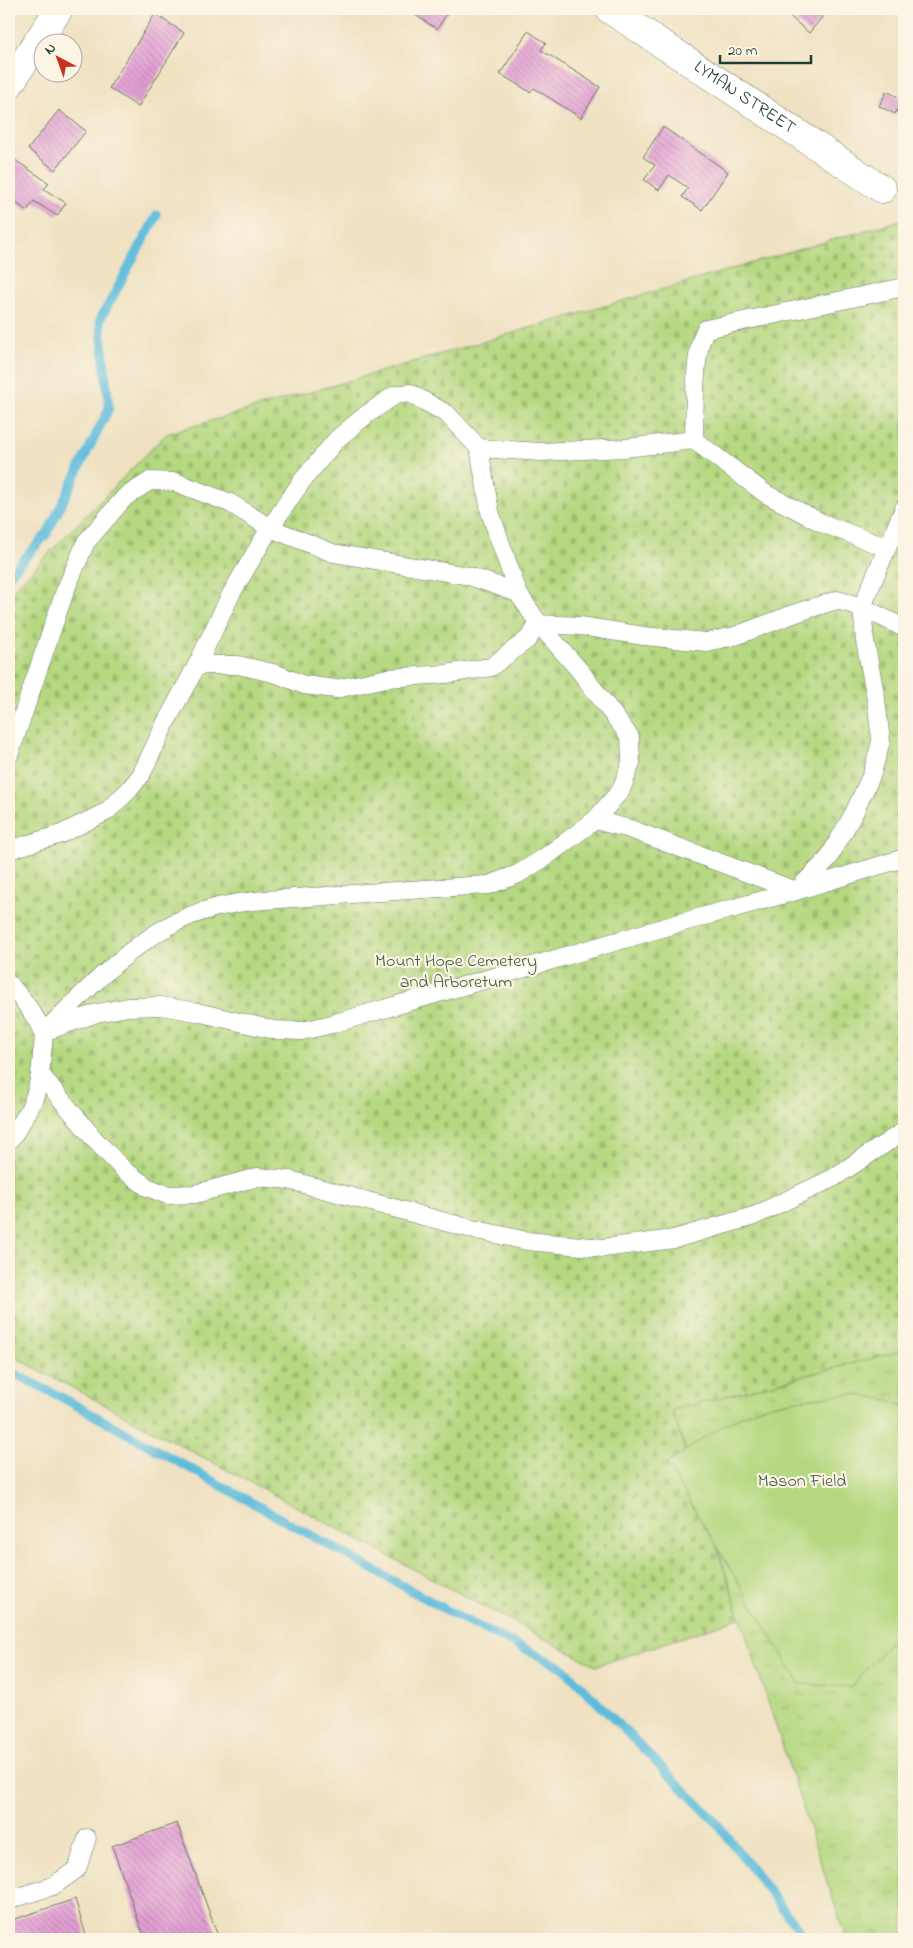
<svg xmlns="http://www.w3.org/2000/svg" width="913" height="1948" font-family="'Indie Flower',sans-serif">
<defs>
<pattern id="grass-tufts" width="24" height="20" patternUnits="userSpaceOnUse" patternTransform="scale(1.25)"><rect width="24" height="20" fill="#b5d880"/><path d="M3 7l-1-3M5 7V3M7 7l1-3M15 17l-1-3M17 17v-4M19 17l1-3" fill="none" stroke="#9bba6f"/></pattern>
<pattern id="cemetery-stones" width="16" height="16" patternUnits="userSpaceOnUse" patternTransform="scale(1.25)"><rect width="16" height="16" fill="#b5d880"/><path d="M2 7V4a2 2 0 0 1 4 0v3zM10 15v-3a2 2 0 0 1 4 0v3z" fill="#9bba6f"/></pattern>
<pattern id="building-back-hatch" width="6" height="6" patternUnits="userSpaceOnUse" patternTransform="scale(1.25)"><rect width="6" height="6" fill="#e39fd4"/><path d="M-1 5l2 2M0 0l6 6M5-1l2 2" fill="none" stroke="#b783ad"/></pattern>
</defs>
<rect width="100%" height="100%" fill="#fcf5e5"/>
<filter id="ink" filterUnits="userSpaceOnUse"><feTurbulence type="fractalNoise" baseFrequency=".02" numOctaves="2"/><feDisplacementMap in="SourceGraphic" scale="10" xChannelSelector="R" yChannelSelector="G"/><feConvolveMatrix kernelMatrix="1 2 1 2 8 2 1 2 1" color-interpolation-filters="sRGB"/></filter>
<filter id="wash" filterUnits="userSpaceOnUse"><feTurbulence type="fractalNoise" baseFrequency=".0096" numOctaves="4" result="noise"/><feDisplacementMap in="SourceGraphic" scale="20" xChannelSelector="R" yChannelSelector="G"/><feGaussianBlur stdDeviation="1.12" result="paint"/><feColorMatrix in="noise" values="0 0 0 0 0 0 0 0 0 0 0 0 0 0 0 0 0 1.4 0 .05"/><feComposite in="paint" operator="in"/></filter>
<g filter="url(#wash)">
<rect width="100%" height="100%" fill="#efe1c1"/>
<path fill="url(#grass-tufts)" stroke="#6a8a5a" d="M904,1350V1939H846L672,1410Z"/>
<path fill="url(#cemetery-stones)" stroke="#6a8a5a" d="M904,219V1350L672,1410L740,1618L596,1666L9,1354V594L166,434Z"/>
<path fill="#b5d880" stroke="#6a8a5a" d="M852,1394L889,1400L904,1406V1625L851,1687L800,1684L667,1464C695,1444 730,1417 764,1407C792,1399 822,1397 852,1394Z"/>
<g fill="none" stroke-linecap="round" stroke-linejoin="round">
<g stroke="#5dbcdb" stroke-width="9">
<path d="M9,575L47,534L109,408L100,320L157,215"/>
<path d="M9,1371L61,1397L459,1617L562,1667L715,1821L806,1939"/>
</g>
</g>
<g id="blocks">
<g fill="url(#building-back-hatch)">
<path d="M406,9H450L437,29Z"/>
<path d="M788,9H829L809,33L785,12Z"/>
<path d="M155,14L184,33L138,107L109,88Z"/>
<path d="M528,31L546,43L541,50L600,87L581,118L534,88L530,92L500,74Z"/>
<path d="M887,91L903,100L895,114L879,106Z"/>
<path d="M59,110L86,131L55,170L28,149Z"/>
<path d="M663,127L728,172L702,210L682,197L688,188L669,175L659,190L644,180L655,165L643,157Z"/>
<path d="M15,160L49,183L44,189L66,203L57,216L34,201L27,211L9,198V170Z"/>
<path d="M177,1823L219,1939H145L112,1846Z"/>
<path d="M75,1899L87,1939H9V1921Z"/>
</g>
</g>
</g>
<g filter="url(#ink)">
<use href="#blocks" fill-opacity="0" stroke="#687665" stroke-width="1"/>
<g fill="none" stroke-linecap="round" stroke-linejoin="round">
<defs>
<g id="service">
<path d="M904,287L706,329C693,348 695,414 694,440L766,494L822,523L887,548L904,508"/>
<path d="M479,448L540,452L625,448L694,440"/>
<path d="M887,548L862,607L904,628"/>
<path d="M518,593L469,576L333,553L270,528L302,481L337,439L366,415L395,395L410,393L447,414L479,448L490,512L518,593L539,624L580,626L644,636L706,642L735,636L799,612L837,600L862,607L865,641L876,699L881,741L872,774L854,813L828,859L796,891L904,858"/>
<path d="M197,665H238L277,674L304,685L336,689L387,678L446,674L491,667L528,639L539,624L580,671L630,737L631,763L621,790L595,820L544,858L518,874L489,885C434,888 380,892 326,896C274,900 222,898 174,923C123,950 84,993 44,1032L97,1013L128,1007L161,1006L197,1012L274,1030L302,1031L332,1024L676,924L796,891L630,829L595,820"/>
<path d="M9,755L65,591L86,542L125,497L150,481L175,482L230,503L270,528L231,594L197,665L165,724L141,775L129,790L106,812L61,834L9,850"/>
<path d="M9,984C21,997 35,1014 42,1031C45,1037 43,1047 42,1053C40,1093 32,1109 9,1141"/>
<path d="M41,1075L95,1140L124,1170L147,1187L167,1195L195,1194L258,1177L289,1180L468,1228L527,1241L603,1248L674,1239L754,1216L833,1178L904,1131"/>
<path d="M9,1900L53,1886L77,1869L87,1838"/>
</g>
<g id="minor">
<path id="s1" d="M609,9L882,189"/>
<path d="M9,85L59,9"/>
</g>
</defs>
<use href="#service" stroke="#687665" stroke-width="19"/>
<use href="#minor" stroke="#687665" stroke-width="29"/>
<use href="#service" stroke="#fff" stroke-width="18"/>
<use href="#minor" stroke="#fff" stroke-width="28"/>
</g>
</g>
<g text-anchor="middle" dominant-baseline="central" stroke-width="4.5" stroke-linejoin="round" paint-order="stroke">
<g font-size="18" fill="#1f3d34" stroke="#fcf5e5">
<text stroke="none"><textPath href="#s1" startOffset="162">LYMAN STREET</textPath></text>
</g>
<g font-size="18" fill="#3d5c43" stroke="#fcf5e5">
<text x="456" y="962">Mount Hope Cemetery<tspan x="456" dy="21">and Arboretum</tspan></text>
<text x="802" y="1482">Mason Field</text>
</g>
</g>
<rect width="913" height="1948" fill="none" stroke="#fcf5e5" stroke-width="30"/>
<g transform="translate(58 58) rotate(319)"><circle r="24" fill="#fcf5e5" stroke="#a4ab9e"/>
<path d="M0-4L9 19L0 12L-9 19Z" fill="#c8321e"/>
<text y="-8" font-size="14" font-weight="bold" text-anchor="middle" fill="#1f3d34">N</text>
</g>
<path d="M720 55v8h91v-8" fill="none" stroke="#1f3d34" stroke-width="2.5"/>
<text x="728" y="55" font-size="15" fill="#1f3d34" stroke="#fcf5e5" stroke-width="4" paint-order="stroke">20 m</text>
</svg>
